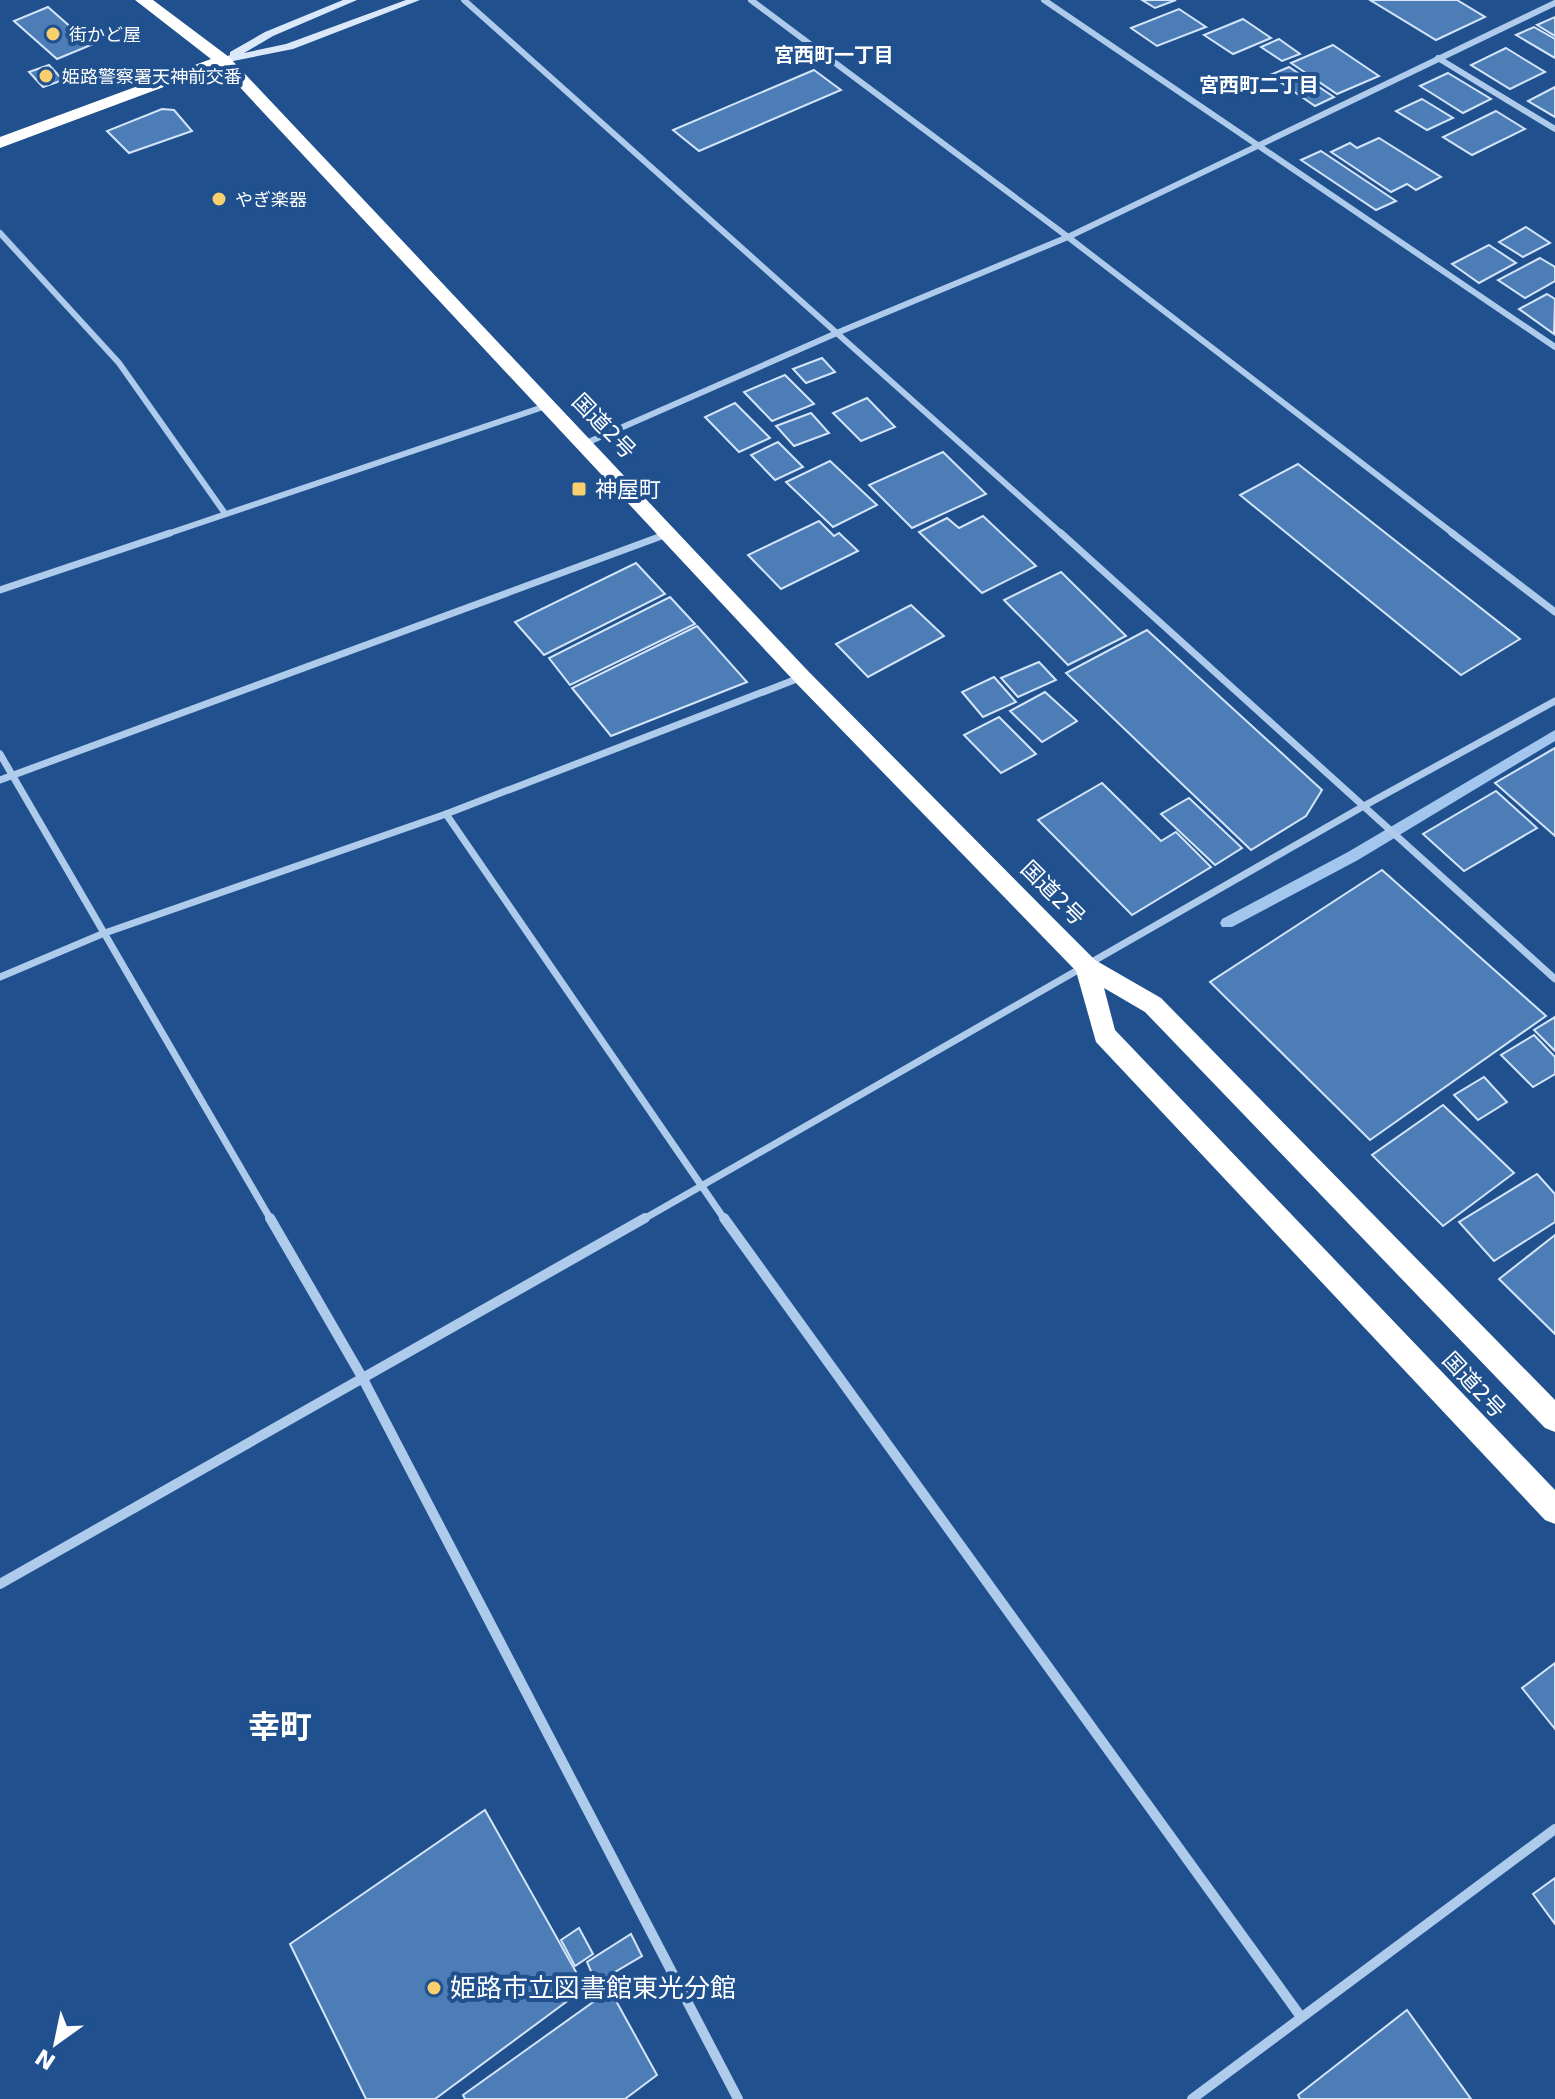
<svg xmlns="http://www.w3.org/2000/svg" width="1555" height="2099" font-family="'DejaVu Sans','Noto Sans JP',sans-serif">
<rect width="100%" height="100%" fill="#20518e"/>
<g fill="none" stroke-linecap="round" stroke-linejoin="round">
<path fill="#a2c6ee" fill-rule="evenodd" d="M1555,730V741L1358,860L1232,927H1222L1220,923L1222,919L1348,852Z"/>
</g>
<g fill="#4d7db7" stroke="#d4e5f9" stroke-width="2">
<path d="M1142,0H1176L1155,8Z"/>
<path d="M1370,0H1457L1485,17L1436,40Z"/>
<path d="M48,7L91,45L57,59L14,21Z"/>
<path d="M1179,9L1206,27L1157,46L1131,28Z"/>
<path d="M1555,17V36L1537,25Z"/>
<path d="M1243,19L1271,38L1233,54L1204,35Z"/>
<path d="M1534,27L1555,39V58L1516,35Z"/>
<path d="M1279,39L1300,54L1282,61L1261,47Z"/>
<path d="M1333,45L1379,76L1337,94L1291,63Z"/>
<path d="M1506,48L1545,72L1510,89L1471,65Z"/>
<path d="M49,65L63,80L43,87L29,72Z"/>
<path d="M1289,67L1334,97L1315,106L1270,75Z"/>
<path d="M814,70L841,90L699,151L673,130Z"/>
<path d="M1448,73L1491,99L1463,113L1420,86Z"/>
<path d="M1555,87V117L1528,101Z"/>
<path d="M1422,99L1453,118L1427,130L1396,111Z"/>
<path d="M162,109L174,110L192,131L129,153L107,131Z"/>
<path d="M1496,111L1525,129L1472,155L1443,137Z"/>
<path d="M1379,138L1441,177L1416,190L1407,184L1391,192L1331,152L1350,143L1357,148Z"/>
<path d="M1321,151L1396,201L1376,210L1301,160Z"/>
<path d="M1526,227L1550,243L1523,257L1499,242Z"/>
<path d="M1489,245L1516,263L1479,283L1452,264Z"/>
<path d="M1540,258L1555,267V281L1525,298L1498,280Z"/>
<path d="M1547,294L1555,299L1554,334L1519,309Z"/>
<path d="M822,358L835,372L806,383L793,369Z"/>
<path d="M785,375L814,404L772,421L744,392Z"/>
<path d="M867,398L895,427L861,441L833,413Z"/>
<path d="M735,403L770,438L739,452L705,417Z"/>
<path d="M811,413L829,433L794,446L776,426Z"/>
<path d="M778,442L803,467L775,480L751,455Z"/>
<path d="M943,452L986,494L912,528L869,485Z"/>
<path d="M830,461L877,505L833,527L786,482Z"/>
<path d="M1298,464L1520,639L1461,675L1240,495Z"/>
<path d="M983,516L1036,566L982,593L919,532L947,518L959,528Z"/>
<path d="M819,521L834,536L839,533L858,551L781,589L748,555Z"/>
<path d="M636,563L665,594L544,655L515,622Z"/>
<path d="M1061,572L1126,636L1068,665L1004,600Z"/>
<path d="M670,597L695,624L570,685L549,658Z"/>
<path d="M911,605L944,636L868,677L836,644Z"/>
<path d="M697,626L747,682L611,736L572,688Z"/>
<path d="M1147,630L1322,790L1306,816L1251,850L1066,673Z"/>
<path d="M1039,662L1056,680L1018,697L1001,678Z"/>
<path d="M994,677L1016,702L983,717L962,692Z"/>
<path d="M1045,692L1077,721L1042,742L1010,711Z"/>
<path d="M999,717L1036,754L1001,773L964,735Z"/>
<path d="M1555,748V836L1495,783Z"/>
<path d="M1102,783L1161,841L1176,832L1211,867L1132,915L1038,820Z"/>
<path d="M1496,791L1537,828L1464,871L1423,834Z"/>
<path d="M1189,798L1242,848L1215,865L1161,814Z"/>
<path d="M1382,870L1546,1016L1370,1140L1210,982Z"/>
<path d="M1555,1017V1051L1534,1030Z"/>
<path d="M1534,1035L1555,1057V1074L1533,1087L1501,1055Z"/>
<path d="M1484,1077L1507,1102L1478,1120L1454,1095Z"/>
<path d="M1443,1105L1514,1173L1443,1226L1372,1155Z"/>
<path d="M1537,1174L1555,1194V1222L1494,1261L1459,1222Z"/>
<path d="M1555,1235V1334L1499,1279Z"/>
<path d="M1555,1663V1729L1522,1688Z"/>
<path d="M485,1810L585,1988L435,2099H366L290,1944Z"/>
<path d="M1555,1878V1924L1533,1894Z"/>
<path d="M579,1928L593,1954L575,1966L561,1940Z"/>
<path d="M631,1934L642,1956L596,1983L587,1962Z"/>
<path d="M610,1990L657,2075L625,2099H465L463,2095Z"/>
<path d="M1407,2010L1471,2099H1300L1298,2095Z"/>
</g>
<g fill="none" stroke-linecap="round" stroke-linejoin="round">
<g stroke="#afcbec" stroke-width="6">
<path d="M464,0L1063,535"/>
<path d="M751,0L1068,237L1455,535"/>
<path d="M1044,0L1555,347"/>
<path d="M1438,58L1555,129"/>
<path d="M0,233L119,363L224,512"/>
<path d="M584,444L839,332L1068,237L1555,3"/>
<path d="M164,535L546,406"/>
</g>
<g stroke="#afcbec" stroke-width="7">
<path d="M1061,533L1555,979"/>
<path d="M1452,533L1555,612"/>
<path d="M0,590L170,533"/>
<path d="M0,754L271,1220"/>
<path d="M0,780L667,534"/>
<path d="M446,814L725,1220"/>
<path d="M0,977L102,934L446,814L802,677"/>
<path d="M642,1220L1362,807L1555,701"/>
</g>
<g stroke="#afcbec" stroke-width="10">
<path d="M270,1218L362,1377L738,2099"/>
<path d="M724,1218L1301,2017"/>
<path d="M0,1584L645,1218"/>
<path d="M1192,2099L1555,1829"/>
</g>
<path fill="#dbe8f9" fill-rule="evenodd" d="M343,0H357L273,36L244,53L286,44L406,0H420L293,49L223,63L218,60L230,55V52L265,32Z"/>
<path fill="#fff" fill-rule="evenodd" d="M135,0H153L229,57L809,672L1051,916L1095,960L1161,998L1555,1400V1432L1545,1428L1145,1012L1104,988L1115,1030L1555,1490V1524L1545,1520L1096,1042L1076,971L795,682L220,66L0,148V137L211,59Z"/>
</g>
<g fill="#fad06f" stroke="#20518e" stroke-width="3">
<circle cx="53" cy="34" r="8"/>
<circle cx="46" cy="76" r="8"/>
<circle cx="219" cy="199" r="8"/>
<rect x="571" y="481" width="16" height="16" rx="4"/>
<circle cx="434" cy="1988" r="8"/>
</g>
<g text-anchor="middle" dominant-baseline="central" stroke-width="8" stroke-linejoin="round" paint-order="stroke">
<g font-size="18" fill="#fff" stroke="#20518e" text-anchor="start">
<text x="69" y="34">街かど屋</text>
<text x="62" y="76">姫路警察署天神前交番</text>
<text x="235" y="199">やぎ楽器</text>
</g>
<g font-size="20" font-weight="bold" fill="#fff" stroke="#20518e">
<text x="834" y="55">宮西町一丁目</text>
<text x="1259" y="85">宮西町二丁目</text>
</g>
<g font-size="22" fill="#fff" stroke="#20518e">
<text transform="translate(604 426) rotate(46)">国道2号</text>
<text transform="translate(1053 893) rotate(45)">国道2号</text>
<text transform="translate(1474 1385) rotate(47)">国道2号</text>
</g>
<g font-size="22" fill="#fff" stroke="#20518e" text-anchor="start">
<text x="595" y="489">神屋町</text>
</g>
<g font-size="26" fill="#fff" stroke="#20518e" text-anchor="start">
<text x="450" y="1988">姫路市立図書館東光分館</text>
</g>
<g font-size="32" font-weight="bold" fill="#fff" stroke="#20518e">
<text x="280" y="1727">幸町</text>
</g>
</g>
<g transform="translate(56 2043) rotate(213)" stroke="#20518e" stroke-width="6" paint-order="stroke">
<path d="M0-6L14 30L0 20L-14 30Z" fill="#ffffff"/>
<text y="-12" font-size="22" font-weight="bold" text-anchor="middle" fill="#ffffff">N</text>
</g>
</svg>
